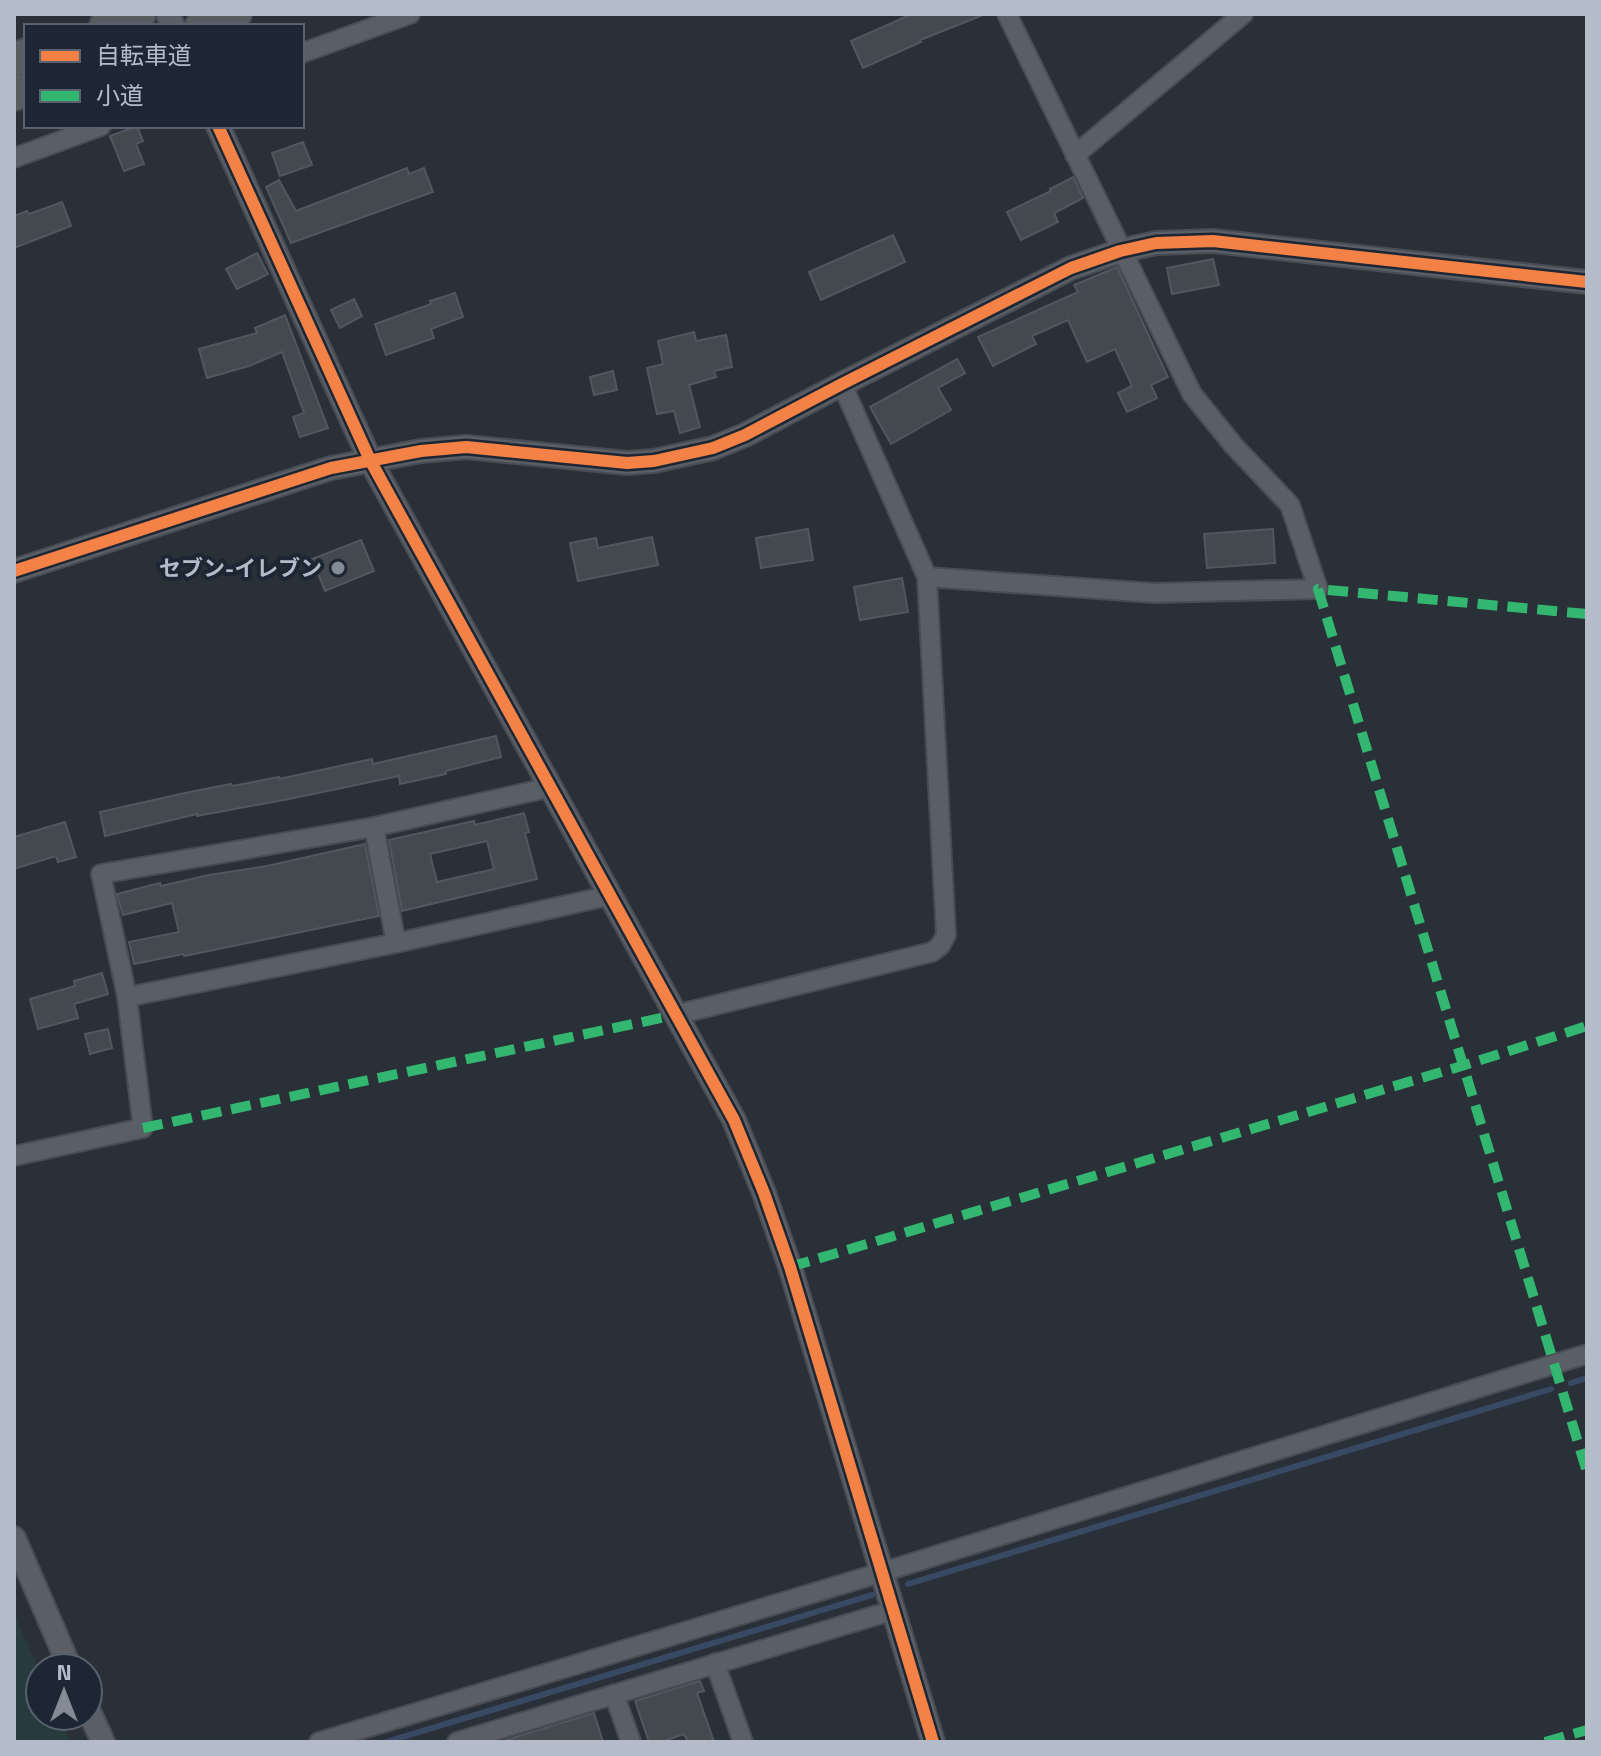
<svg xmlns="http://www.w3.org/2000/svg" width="1601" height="1756" font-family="'Titillium Web','Noto Sans JP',sans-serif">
<rect width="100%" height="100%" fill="#2a3038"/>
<path fill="#273a3e" d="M14,1614L40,1672V1716H59L71,1742H14Z"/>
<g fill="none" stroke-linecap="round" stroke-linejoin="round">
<g stroke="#384963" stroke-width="6">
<path d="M1571,1383L1587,1378"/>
<path d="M908,1584L1551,1389"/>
<path d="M386,1742L872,1595"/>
</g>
</g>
<g fill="#444950" stroke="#52575f" stroke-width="2" fill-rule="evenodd">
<path d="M912,14L983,15L920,40L921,42L863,68L851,41Z"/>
<path d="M137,126L143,141L136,144L144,164L124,171L110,136Z"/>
<path d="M303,142L312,165L280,176L272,153Z"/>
<path d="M407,168L409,174L424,168L433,192L291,243L266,187L279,180L296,211Z"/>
<path d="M1073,177L1083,198L1054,213L1058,222L1021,240L1007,212L1051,191L1050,189Z"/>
<path d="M62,202L71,226L14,248V216L27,211L29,214Z"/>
<path d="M893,235L905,262L821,300L809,272Z"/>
<path d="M257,253L268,274L237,289L226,269Z"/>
<path d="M1213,259L1219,285L1172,294L1167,268Z"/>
<path d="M1117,267L1168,377L1151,385L1157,398L1127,412L1118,393L1132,386L1115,349L1087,362L1068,320L1032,336L1036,344L993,366L978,337L1078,292L1074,285Z"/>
<path d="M455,293L463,317L431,329L434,338L386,355L375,324L431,304L430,301Z"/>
<path d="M354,299L362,316L340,328L331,310Z"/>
<path d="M285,315L328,428L300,437L293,417L304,413L282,352L249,366L207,378L199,349L257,333L255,328Z"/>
<path d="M694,332L696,341L726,335L732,367L714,371L716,377L689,385L700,427L680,433L674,411L657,414L647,368L663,364L658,341Z"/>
<path d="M957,359L965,373L938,388L951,410L891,444L870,407Z"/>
<path d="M613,371L617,390L594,395L590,377Z"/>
<path d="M808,529L813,560L761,568L756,538Z"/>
<path d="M1273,529L1275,563L1207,568L1204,534Z"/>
<path d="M652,537L658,565L578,581L570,543L596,538L598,548Z"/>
<path d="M361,540L374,571L325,591L312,559Z"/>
<path d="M902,578L908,612L860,620L854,587Z"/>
<path d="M496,736L501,757L446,771V774L400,784L399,776L289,799L197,816V814L105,836L100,812L185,793L231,784L232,786L279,777V779L372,759L373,764Z"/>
<path d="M524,813L529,832L525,833L537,879L402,911L389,840L474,821L475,825ZM487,841L494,869L437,882L430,854Z"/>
<path d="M65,822L76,857L58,862L56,856L14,869V837Z"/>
<path d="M365,844L379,916L184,956L183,954L134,964L129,942L179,932L172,903L123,915L117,894L160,883L161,886L209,875L267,866Z"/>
<path d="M102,973L108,994L74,1004L78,1018L38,1029L30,999L75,986L74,981Z"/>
<path d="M108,1029L112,1048L90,1054L85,1034Z"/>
<path d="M700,1681L704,1691L697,1693L714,1742H688L684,1734L661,1742H649L635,1701Z"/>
<path d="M594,1713L603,1742H507L506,1740Z"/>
</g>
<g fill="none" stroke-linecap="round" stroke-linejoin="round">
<defs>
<g id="minor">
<path d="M302,53L410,14"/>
<path d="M1075,155L1243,14"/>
<path d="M14,158L101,126"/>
<path d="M927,577L1154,593L1318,589L1290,505L1234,446L1192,394L1007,14"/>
<path d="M374,827L396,943"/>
<path d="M127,997L396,943L612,895"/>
<path d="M675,1015L932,952L940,946L946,935L927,577L842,384"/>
<path d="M14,1156L143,1128L127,997L101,874L374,827L551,787"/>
<path d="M715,1663L743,1742"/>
<path d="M614,1694L631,1742"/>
<path d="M319,1742L883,1572L1587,1354"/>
<path d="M457,1742L894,1610"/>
</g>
<g id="tertiary">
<path d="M168,14L173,26"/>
<path d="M218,126L370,460L734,1120L764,1193L790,1267L933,1742"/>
<path d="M14,571L331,468L421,451L466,447L627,463L654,461L713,448L745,435L842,384L1071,268L1120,251L1156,243L1213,241L1587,282"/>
<path d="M14,1538L70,1668"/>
<path d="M88,1709L103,1742"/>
</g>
<g id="motorway">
<path d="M106,26L139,14"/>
<path d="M202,26L235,14"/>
<path d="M14,60L26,55"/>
<path d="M14,94L26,90"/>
</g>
</defs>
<use href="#minor" stroke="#484c53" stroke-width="22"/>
<use href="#tertiary" stroke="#484c53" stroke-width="26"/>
<use href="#motorway" stroke="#474c53" stroke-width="36"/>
<use href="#minor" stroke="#5a5e66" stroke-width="18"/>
<use href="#tertiary" stroke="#5a5e66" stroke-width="22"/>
<use href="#motorway" stroke="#5a5d60" stroke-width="32"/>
<g stroke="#33b770" stroke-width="10" stroke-dasharray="20 10" stroke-linecap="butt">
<path d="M1587,614L1318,589L1587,1472"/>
<path d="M143,1128L675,1015"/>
<path d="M790,1267L1465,1065L1587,1026"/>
<path d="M1545,1742L1587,1730"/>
</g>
<defs>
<g id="cycleway">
<path d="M218,126L370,460L734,1120L764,1193L790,1267L933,1742"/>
<path d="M14,571L331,468L421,451L466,447L627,463L654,461L713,448L745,435L842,384L1071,268L1120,251L1156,243L1213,241L1587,282"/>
</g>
</defs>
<use href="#cycleway" stroke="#1d2633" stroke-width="17"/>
<use href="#cycleway" stroke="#f48246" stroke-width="12"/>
</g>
<circle fill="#848b96" stroke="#1d2633" stroke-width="3" cx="338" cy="568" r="8"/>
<g text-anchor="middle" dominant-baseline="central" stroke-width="8" stroke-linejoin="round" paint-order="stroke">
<g font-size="22" font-weight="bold" fill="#b4bcc9" stroke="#1d2633" text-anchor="end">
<text x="322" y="568">セブン-イレブン</text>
</g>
</g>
<rect width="1601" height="1756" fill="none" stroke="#b4bcc9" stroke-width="32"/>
<rect x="24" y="24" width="280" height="104" fill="#1d2633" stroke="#59626f" stroke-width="2"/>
<rect x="40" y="50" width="40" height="12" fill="#f48246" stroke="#59626f" stroke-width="2"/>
<text x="96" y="64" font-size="24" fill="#b4bcc9">自転車道</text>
<rect x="40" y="90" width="40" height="12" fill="#33b770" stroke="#59626f" stroke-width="2"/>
<text x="96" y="104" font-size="24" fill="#b4bcc9">小道</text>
<g transform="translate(64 1692)"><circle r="38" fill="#1d2633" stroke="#59626f" stroke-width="2"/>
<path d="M0-6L14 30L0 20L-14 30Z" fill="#848b96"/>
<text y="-12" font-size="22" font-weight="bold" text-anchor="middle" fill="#b4bcc9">N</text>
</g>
</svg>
